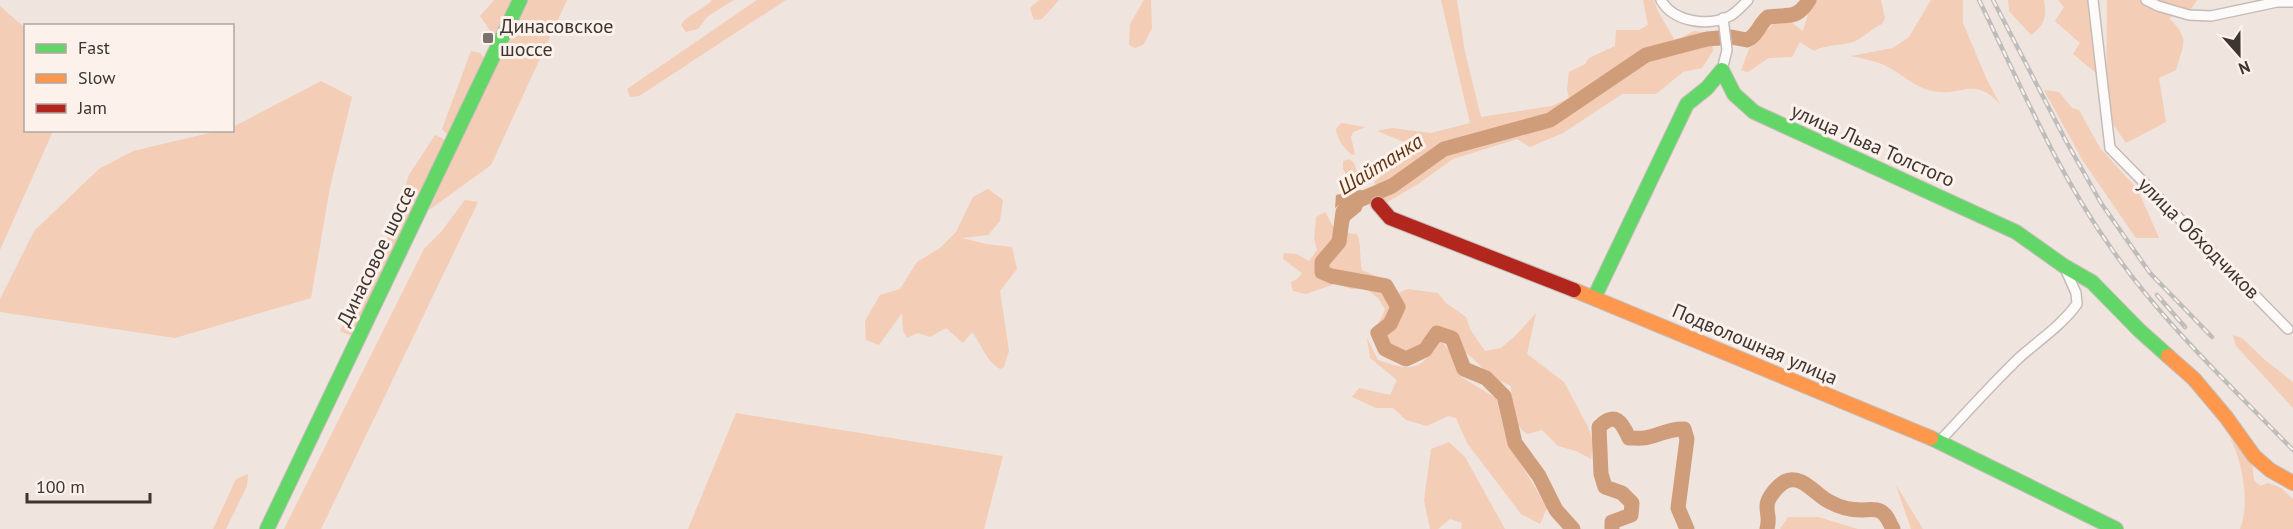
<svg xmlns="http://www.w3.org/2000/svg" width="2293" height="529" font-family="'PT Sans',sans-serif">
<rect width="100%" height="100%" fill="#efe4de"/>
<g fill="#f3cdb6">
<path d="M494,0H514L494,36L480,16Z"/>
<path d="M525,0H567L491,165L429,210Z"/>
<path d="M712,0H734L708,16L698,29L686,32L681,25C688,13 703,11 712,0Z"/>
<path d="M757,0H786L639,96L630,97L627,89Z"/>
<path d="M1039,0H1059L1042,19L1034,20L1030,8Z"/>
<path d="M1144,0H1151L1152,29L1143,45L1135,48L1129,45L1130,24Z"/>
<path d="M1441,0H1457L1465,52L1481,117L1552,106L1569,98L1567,90L1569,72L1585,64L1589,58L1615,46L1616,30H1639L1648,25L1643,0H1654C1659,17 1668,26 1675,41L1694,31L1711,33L1713,51L1702,68L1683,72L1656,94H1622L1563,133L1530,147L1517,139L1453,159L1418,184L1386,203L1374,182L1401,159L1409,144L1377,131L1392,128L1431,133L1470,123Z"/>
<path d="M1816,0H1881L1885,18L1882,24C1872,28 1862,39 1853,42C1840,46 1826,44 1814,51L1800,42L1792,57L1769,58L1748,72L1741,70L1749,49L1774,23L1787,19L1803,31L1809,10Z"/>
<path d="M1931,0H1963V23L1987,80L2000,104C1972,74 1963,98 1932,91C1913,87 1897,69 1879,63C1870,60 1860,58 1851,56L1893,48L1909,37Z"/>
<path d="M2008,0H2044C2047,16 2045,25 2031,35L2009,11Z"/>
<path d="M2058,0H2093L2102,78L2073,54L2080,43L2055,21L2064,7Z"/>
<path d="M2107,0H2197L2191,9L2169,18C2190,39 2184,43 2176,70L2159,78L2166,122L2126,143L2106,114Z"/>
<path d="M0,6L25,28L26,130L53,131L0,250Z"/>
<path d="M471,51L480,53L486,60L449,136L442,129Z"/>
<path d="M321,81L352,97L330,187L311,298L175,338L0,312V299L34,231L99,169L133,151L218,131L232,130L233,127Z"/>
<path d="M2044,90L2059,92L2072,108L2079,110L2100,148L2138,190L2159,238H2136L2083,161Z"/>
<path d="M1341,123L1366,127L1353,132L1351,137L1355,154L1352,155C1344,148 1337,139 1336,129Z"/>
<path d="M435,135L446,140L352,336L340,331L390,233L409,175Z"/>
<path d="M1349,159L1354,163L1363,187L1347,191L1345,190L1351,183L1343,169V161Z"/>
<path d="M988,189L1003,200L1000,221L988,235L962,238L986,244L1012,247L1017,269L1000,291L1009,351L1004,367L1000,369C986,361 982,345 972,332L963,343L946,328L930,337L918,333L907,338L903,331L902,313L879,345L866,340L865,321L880,295L900,289L917,262L940,248L956,232L973,197Z"/>
<path d="M465,200L478,202L321,529H284L424,249L441,232Z"/>
<path d="M1325,212L1336,232L1357,234C1362,246 1359,257 1362,270L1386,280L1399,293L1407,289L1438,293L1446,303L1466,317L1470,329L1485,351L1501,348L1515,336L1536,313L1527,354L1564,382L1588,427L1593,442L1591,459L1576,451L1558,446L1542,430L1527,434C1510,421 1512,405 1511,386C1505,383 1498,381 1493,377C1477,364 1460,342 1439,338C1424,361 1410,372 1385,354C1380,349 1376,347 1375,339C1373,330 1382,319 1385,309L1378,298L1365,288L1352,289L1335,284L1306,294L1293,291L1291,282L1297,279L1302,273L1283,259L1284,253L1297,254L1309,261L1317,250L1314,239L1316,217Z"/>
<path d="M2233,335L2242,338L2265,360L2293,382V408L2236,346Z"/>
<path d="M1367,338L1378,360C1411,371 1420,373 1440,340L1453,355L1461,377L1496,398L1508,442L1547,508L1540,524L1521,514L1467,443L1456,418L1448,416L1427,426L1406,420L1393,408H1376L1352,397L1359,388L1390,395L1397,380L1370,358Z"/>
<path d="M736,413L1003,456L984,529H688Z"/>
<path d="M2230,438L2252,465L2254,480L2260,486L2268,483L2281,488L2293,499V529H2240C2250,504 2243,462 2230,438Z"/>
<path d="M1449,442L1465,457L1505,529H1461L1462,523L1450,519L1438,529H1430L1424,500L1431,449Z"/>
<path d="M248,474L247,486L226,529H213L236,479Z"/>
<path d="M1896,485L1923,529H1911Z"/>
<path d="M1788,517H1818L1858,529H1780Z"/>
</g>
<path fill="#d09d7b" d="M1360,190L1369,192L1372,199L1365,201L1361,211L1350,220L1345,232L1340,235L1339,205L1335,208L1336,195Z"/>
<g fill="none" stroke-linecap="round" stroke-linejoin="round">
<g stroke="#d09d7b" stroke-width="15">
<path d="M1573,529L1556,510L1539,476L1515,443L1504,396L1486,378L1464,369L1452,338L1437,333L1425,350L1406,359L1385,349L1378,333L1390,324L1398,307L1386,286L1331,276L1322,272V262L1339,242L1343,212L1350,204L1392,186L1444,149L1550,120L1646,55L1707,39L1731,37L1747,40C1758,35 1759,24 1768,17C1789,14 1797,20 1809,0"/>
<path d="M1612,529V522L1631,515L1632,503L1622,493L1605,487L1601,474L1599,427C1615,411 1622,422 1629,438C1636,438 1643,439 1649,437C1662,434 1671,428 1684,429L1687,439L1678,508L1687,529"/>
<path d="M1767,529C1770,516 1767,518 1767,506C1767,498 1778,485 1786,481C1803,474 1816,496 1830,502C1839,507 1851,510 1861,510C1867,510 1874,508 1880,511C1887,514 1889,522 1893,529"/>
</g>
<defs>
<g id="street">
<path d="M1661,0C1673,22 1708,27 1730,16C1737,12 1742,6 1748,0"/>
<path d="M2093,0L2110,148L2288,329"/>
<path d="M2146,0L2158,6L2189,15L2211,16L2277,2H2293"/>
<path d="M1722,70L1727,50L1723,18"/>
<path d="M1939,442C1965,414 1991,385 2019,358C2039,340 2061,326 2077,304L2076,293L2064,266"/>
</g>
<g id="fast">
<path d="M1594,298L1687,104L1707,88L1722,70L1734,94L1754,112L2016,232L2064,266L2092,282L2139,330L2168,356"/>
<path d="M1931,438L2116,529"/>
<path d="M267,529L520,0"/>
</g>
<g id="slow">
<path d="M1574,290L1931,438"/>
<path d="M2168,356L2194,379L2226,417L2254,456L2270,470L2293,483"/>
</g>
<path id="jam" d="M1378,204L1390,218L1574,290"/>
</defs>
<use href="#street" stroke="#c5bcb8" stroke-width="12"/>
<use href="#fast" stroke="#c5bcb8" stroke-width="16"/>
<use href="#slow" stroke="#c5bcb8" stroke-width="16"/>
<use href="#jam" stroke="#c5bcb8" stroke-width="16"/>
<use href="#street" stroke="#fdfbfa" stroke-width="9"/>
<use href="#fast" stroke="#63d668" stroke-width="14"/>
<use href="#slow" stroke="#ff974d" stroke-width="14"/>
<use href="#jam" stroke="#b3261e" stroke-width="14"/>
<defs>
<g id="rail">
<path d="M1979,0C2020,84 2057,172 2111,248C2163,323 2230,385 2293,450"/>
<path d="M1993,0L2066,141L2101,203L2150,273L2212,337"/>
<path d="M2157,295L2185,327"/>
</g>
</defs>
<use href="#rail" stroke="#bfbdbb" stroke-width="4.5"/>
<use href="#rail" stroke="#fdf2eb" stroke-width="2" stroke-dasharray="7" stroke-linecap="butt"/>
</g>
<rect fill="#7b726d" stroke="#fdf2eb" stroke-width="2" x="482" y="32" width="12" height="12" rx="3"/>
<g text-anchor="middle" dominant-baseline="central" stroke-width="6" stroke-linejoin="round" paint-order="stroke">
<g font-size="20" fill="#3c3530" stroke="#fdf2eb" text-anchor="start">
<text x="500" y="26">Динасовское<tspan x="500" dy="23">шоссе</tspan></text>
</g>
<g font-size="20" fill="#3c3530" stroke="#fdf2eb">
<text transform="translate(1873 145) rotate(24)">улица Льва Толстого</text>
<text transform="translate(2199 238) rotate(45)">улица Обходчиков</text>
<text transform="translate(376 256) rotate(-64)">Динасовое шоссе</text>
<text transform="translate(1755 344) rotate(23)">Подволошная улица</text>
</g>
<g font-size="21" font-style="italic" fill="#623412" stroke="#fdf2eb">
<text transform="translate(1380 164) rotate(-32)">Шайтанка</text>
</g>
</g>
<rect x="24" y="24" width="210" height="108" fill="#fdf2eb" stroke="#b0a6a0" stroke-width="1.5"/>
<rect x="36" y="44" width="30" height="9" fill="#63d668" stroke="#b0a6a0" stroke-width="1.5"/>
<text x="78" y="54" font-size="18" fill="#3c3530">Fast</text>
<rect x="36" y="74" width="30" height="9" fill="#ff974d" stroke="#b0a6a0" stroke-width="1.5"/>
<text x="78" y="84" font-size="18" fill="#3c3530">Slow</text>
<rect x="36" y="104" width="30" height="9" fill="#b3261e" stroke="#b0a6a0" stroke-width="1.5"/>
<text x="78" y="114" font-size="18" fill="#3c3530">Jam</text>
<g transform="translate(2239 54) rotate(159)" stroke="#fdf2eb" stroke-width="4.5" paint-order="stroke">
<path d="M0-4.5L10 22L0 15L-10 22Z" fill="#3c3530"/>
<text y="-9" font-size="16" font-weight="bold" text-anchor="middle" fill="#3c3530">N</text>
</g>
<path d="M27 493v9h123v-9" fill="none" stroke="#3c3530" stroke-width="3"/>
<text x="36" y="493" font-size="18" fill="#3c3530" stroke="#fdf2eb" stroke-width="4.5" paint-order="stroke">100 m</text>
</svg>
